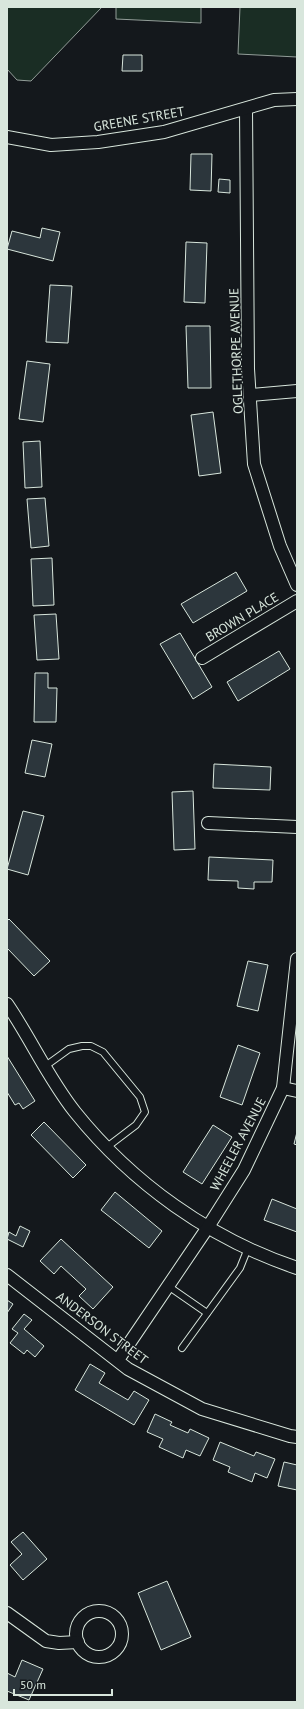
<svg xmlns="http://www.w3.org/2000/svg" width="304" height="1709" font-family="'PT Sans',sans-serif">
<rect width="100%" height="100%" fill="#14181c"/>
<g fill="#1a2d24" stroke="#939e99">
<path d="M7,7H102L31,81L17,80L7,69Z"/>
<path d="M116,7H201V23L116,19Z"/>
<path d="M240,7H297V57L238,54Z"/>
</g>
<g fill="#2c363c" stroke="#d8e6dc">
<path d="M123,55H142V71H122Z"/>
<path d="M191,154H212L211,191L190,190Z"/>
<path d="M219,179L230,180V193L218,192Z"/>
<path d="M42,228L60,232L53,261L7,249L12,231L40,238Z"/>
<path d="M186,242L207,243L205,303L184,302Z"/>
<path d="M50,285L72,286L68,343L46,342Z"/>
<path d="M186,326H210L211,388H188Z"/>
<path d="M27,361L50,364L43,422L19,419Z"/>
<path d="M213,412L221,473L199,476L191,415Z"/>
<path d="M40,441L42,487L25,488L23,442Z"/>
<path d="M45,498L49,546L31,548L27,499Z"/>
<path d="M52,558L54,605L33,606L31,559Z"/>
<path d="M236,572L247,591L193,623L181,604Z"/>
<path d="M56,614L59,659L37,660L34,615Z"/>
<path d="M180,633L212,687L193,699L160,644Z"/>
<path d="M279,651L290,669L238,701L227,682Z"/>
<path d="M35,673H48V688H57L56,722H34Z"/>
<path d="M32,740L52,744L45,777L25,773Z"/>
<path d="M214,764L271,767L270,790L213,788Z"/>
<path d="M193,791L195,849L174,850L172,792Z"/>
<path d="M23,811L44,816L28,875L7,869Z"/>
<path d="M209,857L273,860L272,882H254V889L238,888V881L208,880Z"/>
<path d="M9,919L50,961L34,976L7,948V921Z"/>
<path d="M248,961L268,965L258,1011L237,1006Z"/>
<path d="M238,1045L260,1053L242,1105L220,1097Z"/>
<path d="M7,1056L35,1101L23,1109L19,1103L15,1105L7,1092Z"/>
<path d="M44,1122L86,1165L73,1178L31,1135Z"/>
<path d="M213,1125L232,1137L202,1184L183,1172Z"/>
<path d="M297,1132V1145L294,1144Z"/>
<path d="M115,1192L162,1231L149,1248L101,1210Z"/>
<path d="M272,1199L297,1209V1232L264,1220Z"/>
<path d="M20,1226L30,1231L23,1247L7,1239L9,1232L16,1236Z"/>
<path d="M61,1239L113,1287L93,1309L79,1296L86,1289L61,1266L54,1274L40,1261Z"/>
<path d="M7,1300L13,1304L7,1313Z"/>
<path d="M24,1314L32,1320L24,1329L44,1346L35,1357L27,1350L24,1354L10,1343L18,1333L12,1329Z"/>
<path d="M90,1364L105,1373L99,1383L128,1400L134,1391L149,1400L134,1425L75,1390Z"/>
<path d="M155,1414L172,1422L170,1425L188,1433L190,1429L209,1438L200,1456L186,1450L183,1458L159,1447L163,1439L147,1432Z"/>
<path d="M220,1442L254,1456L256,1452L275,1459L267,1478L255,1473L252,1482L228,1472L230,1467L213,1460Z"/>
<path d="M284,1462L297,1465V1490L278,1486Z"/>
<path d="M23,1532L47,1559L23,1580L10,1565L22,1554L11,1542Z"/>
<path d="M167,1581L191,1637L161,1650L138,1593Z"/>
<path d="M22,1660L43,1669L29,1700L7,1691V1673L15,1677Z"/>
</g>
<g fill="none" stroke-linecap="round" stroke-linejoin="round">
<defs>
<g id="service">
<path d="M44,1067L69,1049L82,1046H91L103,1052L140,1097L145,1112L136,1125L107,1147"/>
<path d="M168,1286L207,1313"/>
<path d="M182,1348L240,1268L248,1248"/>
</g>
<g id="minor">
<path d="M246,109L248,369L254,464L280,546L297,585"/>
<path d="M7,137L51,145L98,142L164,132L274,100L297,99"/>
<path d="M251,395L297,391"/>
<path d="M202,658L297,601"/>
<path d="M208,823L297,827"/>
<path d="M7,1004C31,1039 48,1078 75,1112C132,1183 210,1239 297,1268"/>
<path d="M283,1088L297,1091"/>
<path d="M7,1275L128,1369L202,1409L290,1436L297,1437"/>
<path d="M118,1360L208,1227L244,1170L283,1088L297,959"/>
<circle cx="99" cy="1634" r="23"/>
<path d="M7,1613L46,1641L59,1643L78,1642"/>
</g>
</defs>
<use href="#service" stroke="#d8e6dc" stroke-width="8"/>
<use href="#minor" stroke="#d8e6dc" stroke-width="14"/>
<use href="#service" stroke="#14181c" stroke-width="6"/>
<use href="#minor" stroke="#14181c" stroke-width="12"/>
</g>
<g text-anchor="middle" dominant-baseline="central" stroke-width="3" stroke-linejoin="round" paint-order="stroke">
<g font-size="13" fill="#d8e6dc" stroke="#14181c">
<text transform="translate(139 119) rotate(-10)">GREENE STREET</text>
<text transform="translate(236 351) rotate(-92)">OGLETHORPE AVENUE</text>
<text transform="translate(242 617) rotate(-31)">BROWN PLACE</text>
<text transform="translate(238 1144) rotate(-62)">WHEELER AVENUE</text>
<text transform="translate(102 1328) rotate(37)">ANDERSON STREET</text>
</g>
</g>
<rect width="304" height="1709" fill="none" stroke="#d8e6dc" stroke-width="16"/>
<path d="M14 1689v6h98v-6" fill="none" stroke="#d8e6dc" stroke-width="2"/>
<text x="20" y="1689" font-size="12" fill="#d8e6dc" stroke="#14181c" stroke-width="3" paint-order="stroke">50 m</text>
</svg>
